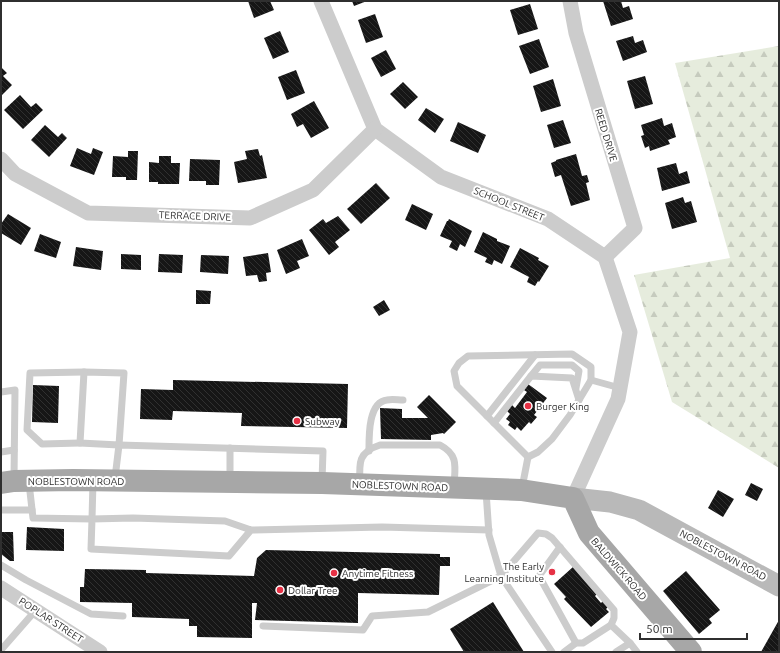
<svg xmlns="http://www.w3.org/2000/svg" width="780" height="653" font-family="Ubuntu,sans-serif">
<defs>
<pattern id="forest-firs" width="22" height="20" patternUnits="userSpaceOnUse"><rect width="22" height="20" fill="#e6ecdd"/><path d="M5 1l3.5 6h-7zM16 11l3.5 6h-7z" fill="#c6cbbe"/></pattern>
<pattern id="building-back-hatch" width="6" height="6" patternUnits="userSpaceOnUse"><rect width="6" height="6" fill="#161616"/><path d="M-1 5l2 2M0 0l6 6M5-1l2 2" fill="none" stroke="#303030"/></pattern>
</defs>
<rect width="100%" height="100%" fill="#fff"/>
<path fill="url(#forest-firs)" d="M779,46V468L672,402L634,275L730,258L675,63Z"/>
<g fill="url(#building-back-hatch)">
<path d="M248,1H270L274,10L254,18Z"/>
<path d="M352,1H367L354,6Z"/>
<path d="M603,1H621L623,8L629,6L633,19L611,26Z"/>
<path d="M530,4L538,29L518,35L510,10Z"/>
<path d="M375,14L383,37L366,43L358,20Z"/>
<path d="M280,31L289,52L273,59L264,38Z"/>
<path d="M633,36L635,43L643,40L647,52L623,61L616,41Z"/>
<path d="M539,39L549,67L530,74L519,46Z"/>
<path d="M386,50L396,69L381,77L371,58Z"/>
<path d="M1,67L7,73L3,76L12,85L1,96Z"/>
<path d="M296,70L305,93L287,100L278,77Z"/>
<path d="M645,76L653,104L635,109L627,81Z"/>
<path d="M553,79L561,106L541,112L533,86Z"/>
<path d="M403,82L418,97L405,109L390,94Z"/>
<path d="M20,95L31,107L36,103L43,110L23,129L4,110Z"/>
<path d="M314,101L329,128L311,138L303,124L297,127L291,114Z"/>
<path d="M426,108L444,119L435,133L418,120Z"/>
<path d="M662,118L664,126L672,123L676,137L668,140L670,144L650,151L649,146L645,148L641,136L644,135L641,125Z"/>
<path d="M563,120L571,143L554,148L547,125Z"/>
<path d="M458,122L486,135L478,153L450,141Z"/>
<path d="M45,125L58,137L62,133L67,138L49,157L31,140Z"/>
<path d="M77,148L91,154L93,148L103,152L94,175L70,166Z"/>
<path d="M258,149L260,156L262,155L267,178L238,183L234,162L247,159L245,151Z"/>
<path d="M128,151H138L137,180H126V177H112L113,156L128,157Z"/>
<path d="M576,154L582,176L587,175L589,182L586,183L590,200L571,206L561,175L555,177L551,163L556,161V160Z"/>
<path d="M159,156H171V163H180L179,184H158V182H149V162L159,163Z"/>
<path d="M190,159L220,160L219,185H206V181H189Z"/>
<path d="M676,163L679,174L687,171L690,183L662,191L657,168Z"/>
<path d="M376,183L390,198L361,224L347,209Z"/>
<path d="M683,197L685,203L691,201L697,222L672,229L665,203Z"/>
<path d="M412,204L433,214L426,230L405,220Z"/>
<path d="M8,214L31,228L21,245L1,233V224Z"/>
<path d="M338,216L350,230L335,242L339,247L329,255L309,230L323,219L326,223Z"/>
<path d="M449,219L472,231L465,247L460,244L457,251L449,247L452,241L440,236L447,221H448Z"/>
<path d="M483,232L497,239V241L510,246L502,264L494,260L492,265L485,262L487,258L474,252Z"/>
<path d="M40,234L61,242L56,258L34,251Z"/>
<path d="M302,239L309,256L297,261L300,268L286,274L277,250Z"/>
<path d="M76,247L103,251L101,270L73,266Z"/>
<path d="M520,248L539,258L538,260L549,266L539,282L538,281L535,286L527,282L529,277L510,267Z"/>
<path d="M268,253L271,272L266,273L267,281L259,282L257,275L246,276L243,257Z"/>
<path d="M121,254L141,255V270L121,269Z"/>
<path d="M159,254L183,255L182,273L158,272Z"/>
<path d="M201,255L229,256L228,274L200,272Z"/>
<path d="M196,290L211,291L210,304H196Z"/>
<path d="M384,300L390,310L379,316L373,307Z"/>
<path d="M173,380L348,384L347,428L241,426L242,413L173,411L172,420L140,419L141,389L173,390Z"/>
<path d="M528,384L547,398L534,415L537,417L531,424L529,422L521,431L517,427L515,430L508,425L510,422L506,419L510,414L507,411L512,405L515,408L527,392L524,390Z"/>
<path d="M33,385L59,386L58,423L32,422Z"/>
<path d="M429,395L456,422L444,434L443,433L431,435V440L381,439L380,408L402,409V418H428L417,407Z"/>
<path d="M751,483L763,489L757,501L745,495Z"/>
<path d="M718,490L734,499L723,517L708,508Z"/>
<path d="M27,527L64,529V551L26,550Z"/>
<path d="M1,532H13L14,561H10L1,554Z"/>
<path d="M266,550L440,554V557H450V566H440L439,595L358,593V623L255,620L257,603H252V638L197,637V626H189V619L132,617V603L80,602V587H84L85,569L146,570V573L254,576L257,558Z"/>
<path d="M573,567L597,594L595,596L601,603L603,601L608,607L606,609L609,612L591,627L564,599L566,597L554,584Z"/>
<path d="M686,571L720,610L709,619L712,623L699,634L663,591Z"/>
<path d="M493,602L524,652H464L450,629Z"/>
<path d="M779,620V651L761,652Z"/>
</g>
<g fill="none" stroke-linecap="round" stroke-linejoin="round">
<g stroke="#ccc" stroke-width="7">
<path d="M572,354L591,367V380L570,415L552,439L538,452L528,457L457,386L454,371L459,363L468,356Z"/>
<path d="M84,372L124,373L119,445L80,443Z"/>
<path d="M531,376L540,365H572L579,371L576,388"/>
<path d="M591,380L620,388"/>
<path d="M1,392L15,390L14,479"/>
<path d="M487,416L535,355"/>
<path d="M494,423L531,376L572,378L579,400"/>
<path d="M80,443L42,444L27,430L30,373L84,372"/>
<path d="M230,448V480"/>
<path d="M369,451C369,437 368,402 387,400C392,399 398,400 403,400"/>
<path d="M1,452L14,450"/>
<path d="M115,478L119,445L323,451L322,481"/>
<path d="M29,483L33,518L92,519L93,482"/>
<path d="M360,483C359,463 358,452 380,445H440C459,455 455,467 454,486"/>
<path d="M522,488L528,457"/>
<path d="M486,491L489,535L501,576L552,652"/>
<path d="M1,510H32"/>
<path d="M251,530L229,556L91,549L92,519L133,518L225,521L251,530L382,527L489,530"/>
<path d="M560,547L539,576L576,643"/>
<path d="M1,565L26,580L91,614L123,616"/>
<path d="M611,625L630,643L616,652"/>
<path d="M263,626L363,630L372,616L428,612L501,576L538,533L546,534L552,538L614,610V618L611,625L583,643H576L564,652"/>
<path d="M630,643L637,652"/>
<path d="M1,650L36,610"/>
</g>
<g stroke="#ccc" stroke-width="15">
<path d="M321,1L375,129L441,177L548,219L605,257L630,332L618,399L573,498"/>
<path d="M570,1L576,33L635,228L605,257"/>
<path d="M1,159L15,174L88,213L250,218L313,190L375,129"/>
<path d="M1,588L100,652"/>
</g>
<path stroke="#b9b9b9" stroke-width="21" d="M573,498L610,502L639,510L779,586"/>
<path stroke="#a7a7a7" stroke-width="22" d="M1,483L14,481L73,480L322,483L521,490L573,498L589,533L691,652"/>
</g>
<g fill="#e63145" stroke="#fff" stroke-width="1.5">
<circle cx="528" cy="406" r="4"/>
<circle cx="297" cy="421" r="4"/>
<circle cx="552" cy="572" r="4"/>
<circle cx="334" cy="573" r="4"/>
<circle cx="280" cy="590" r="4"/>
</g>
<g text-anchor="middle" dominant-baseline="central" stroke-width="4" stroke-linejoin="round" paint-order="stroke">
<g font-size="10" fill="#2f2f2f" stroke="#fff">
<text transform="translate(606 135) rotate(73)">REED DRIVE</text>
<text transform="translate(509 204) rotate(22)">SCHOOL STREET</text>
<text transform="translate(195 216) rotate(2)">TERRACE DRIVE</text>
<text x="76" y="481">NOBLESTOWN ROAD</text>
<text transform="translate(400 486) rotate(2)">NOBLESTOWN ROAD</text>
<text transform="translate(723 555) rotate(28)">NOBLESTOWN ROAD</text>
<text transform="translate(619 569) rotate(49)">BALDWICK ROAD</text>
<text transform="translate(51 620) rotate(33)">POPLAR STREET</text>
</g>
<g font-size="10" fill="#2f2f2f" stroke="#fff" text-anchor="start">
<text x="536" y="406">Burger King</text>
<text x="305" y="421">Subway</text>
<text x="544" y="566" text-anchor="end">The Early<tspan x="544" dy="12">Learning Institute</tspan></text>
<text x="342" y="573">Anytime Fitness</text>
<text x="288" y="590">Dollar Tree</text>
</g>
</g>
<rect width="780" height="653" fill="none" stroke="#2f2f2f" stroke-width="4"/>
<path d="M640 633v6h107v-6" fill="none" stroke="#2f2f2f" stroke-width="2"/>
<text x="646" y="633" font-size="12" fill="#2f2f2f" stroke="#ffffff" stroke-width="3" paint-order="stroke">50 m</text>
</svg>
